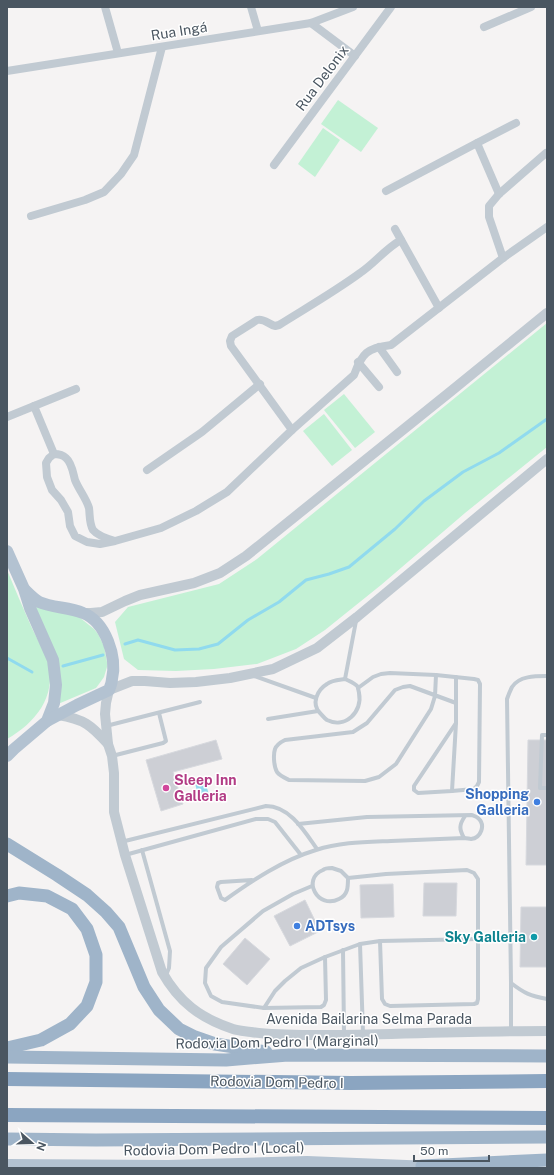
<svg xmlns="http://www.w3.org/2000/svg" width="554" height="1175" font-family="'Public Sans',sans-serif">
<rect width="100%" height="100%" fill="#f5f3f3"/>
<g fill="#c3f1d5">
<path d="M338,100L378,128L361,152L321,124Z"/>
<path d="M323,128L340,140L315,177L298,164Z"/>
<path d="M547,323V447L465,513L381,585L325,630L296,649L257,664L214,669L176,671L138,670L124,659L115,622L128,607L219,584L257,559Z"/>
<path d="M344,394L375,432L355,448L324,410Z"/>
<path d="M324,414L352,450L332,466L303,431Z"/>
<path d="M7,570C15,589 23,608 31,626C36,637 44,650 48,662C57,697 35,723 7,739Z"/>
<path d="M32,603L79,617L94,629L98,634L104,646L107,662V667L104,677L99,684L96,688L58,704Z"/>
</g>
<path fill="#90daee" d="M204,777L209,795L199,798L194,780Z"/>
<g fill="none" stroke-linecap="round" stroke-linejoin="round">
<g stroke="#90daee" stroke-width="3">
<path d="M125,644L138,640L175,650L199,649L218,644L248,620L279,602L306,580L329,574L349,567L395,529L424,501L463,472L499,453L547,419"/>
<path d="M7,658L32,672"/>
<path d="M63,666L103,655"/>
</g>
</g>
<g fill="#cdcfd5" stroke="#d7d9de">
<path d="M216,740L222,759L173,772L183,804L161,811L146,760Z"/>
<path d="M528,740H547V865H526Z"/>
<path d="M424,883H457L456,916H423Z"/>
<path d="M393,884L394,917L361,918L360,885Z"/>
<path d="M305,900L320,931L290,946L274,916Z"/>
<path d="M521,907H547V967H520Z"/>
<path d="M245,938L270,959L247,985L223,964Z"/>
</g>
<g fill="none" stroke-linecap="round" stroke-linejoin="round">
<g stroke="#c1cad2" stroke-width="4">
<path d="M436,675L435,696L431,709L396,764L379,777L365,781L289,780C285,778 280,776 277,772C274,767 273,755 275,749C277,744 281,742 285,740L353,732L367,723L395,690L403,687L410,686L456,703"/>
<path d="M254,676L316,698"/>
<path d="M345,679C349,681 355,683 358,687C358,689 359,692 359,693C363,712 345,729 327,720C324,718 322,715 320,713C311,704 317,690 327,684C332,680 338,680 345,679Z"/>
<path d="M345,679L356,621"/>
<path d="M358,688L373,677L381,674L390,673L436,675L474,679L478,680L480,684L479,782L477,786L474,789L452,791L418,793L414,790V786L456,723"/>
<path d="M268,719L318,711"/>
<path d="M106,726L200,702"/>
<path d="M547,735H542L540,788H547"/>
<path d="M112,756L163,743L166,741L159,713"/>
<path d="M452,791L456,723V677"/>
<path d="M464,838C459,829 459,825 465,816"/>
<path d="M121,842L266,806C290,806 305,832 317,849"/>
<path d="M142,850L170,951L169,968L166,975"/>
<path d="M125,855L256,819H268L275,822L301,855"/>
<path d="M332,868L341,871L348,878C348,887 348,895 339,899C318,910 301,879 323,870C325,868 329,868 332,868Z"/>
<path d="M348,878L386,874L467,870L474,873L478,879V999L477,1003L474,1004L390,1006L385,1004L382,999L380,941"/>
<path d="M252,880L221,882L218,883L217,887L221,898L225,900C253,880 283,860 316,850C340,842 366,842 391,841C416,840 440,839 464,838C467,838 469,839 471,839C481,838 486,825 478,818C476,816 474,816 472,815L367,817L298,824"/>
<path d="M312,886L293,894L263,911L221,947L206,968L205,983L211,996L222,1002L264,1008L321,1007L324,1005L326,1000L325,957"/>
<path d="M360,944L363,1033"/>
<path d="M343,950L344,1033"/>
<path d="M511,983C524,993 530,996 547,999"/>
<path d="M264,1008L275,991L285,981L301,968L325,957L360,944L380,941L478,939"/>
<path d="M511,1031V983L507,699C508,696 510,691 512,687C519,676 535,676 547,676"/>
</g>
<g stroke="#c1cad2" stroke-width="8">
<path d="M105,7L118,53"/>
<path d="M251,7L258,31"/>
<path d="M311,23L355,56"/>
<path d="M484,27L531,7"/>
<path d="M7,71L311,23L353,7"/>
<path d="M477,143L516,123"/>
<path d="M274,165L391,7"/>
<path d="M386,191L477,143L499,194"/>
<path d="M31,216L85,200L104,192L121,174L134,155L162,47"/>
<path d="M395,229L439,308"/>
<path d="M503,258L489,217V206L499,194L546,153"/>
<path d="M379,347L397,372"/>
<path d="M358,362L379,387"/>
<path d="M34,406L54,454"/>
<path d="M7,417L76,389"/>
<path d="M292,430L231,346L230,341L232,336L257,320C264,318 268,324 275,326L279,325C306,308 334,292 360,273C375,263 385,249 401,240"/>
<path d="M147,470L202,432L260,384"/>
<path d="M115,541C108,539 98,536 93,530C89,523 90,515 89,508C86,498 79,490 75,480C73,473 72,463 66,458C63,455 59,454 54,454L49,458L46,463L47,477L52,490L61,500L68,512L70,526L75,536L87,542L100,544L115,541L161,528L196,511L227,492L292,430L354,375C362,353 367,348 391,345L503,258L547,227"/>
</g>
<g stroke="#c1cad2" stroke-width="10">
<path d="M547,459L357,617L317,648L273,669L230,678L196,682L170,683L145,681H132L109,690L106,703L105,714L108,744L112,756L114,773V812L125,855L162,972C179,1002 200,1018 233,1029C239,1031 245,1031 251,1032C278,1036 305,1035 332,1035C404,1034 475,1031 547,1031"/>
<path d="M83,613H91L102,612L125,601L140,595L194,583L220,573L246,556L450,392L547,313"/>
<path d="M58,715C84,719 91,725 108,744"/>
</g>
<g stroke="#b3c2d1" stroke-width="12">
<path d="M7,551L24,589L30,608L53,660L56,685L54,703L47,721L14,749L7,756"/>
<path d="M25,590C29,594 34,599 39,602C53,608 69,607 83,613C106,622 117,657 112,679C112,683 110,687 109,690L77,705L47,721"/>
<path d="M7,1165L168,1166L307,1162L431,1167"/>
</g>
<g stroke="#9fb4c9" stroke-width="13">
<path d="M7,844L57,875L87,895L106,912L119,927L144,987L159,1010L179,1029L195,1037L215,1044L266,1052"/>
<path d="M7,896L19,893L47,896L72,909L87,929L96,955V982L87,1006L70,1024L41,1040L7,1048"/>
<path d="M7,1057L226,1060L288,1055L547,1056"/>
<path d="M7,1139L96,1140L547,1137"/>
<path d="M422,1166L547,1160"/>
</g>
<g stroke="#8ba5c1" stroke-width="14">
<path d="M7,1079L351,1083L547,1081"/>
<path d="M7,1115L547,1118"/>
</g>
</g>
<circle fill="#d1479c" stroke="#fff" stroke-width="1.5" cx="166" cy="788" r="4"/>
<g fill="#3f7fe0" stroke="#fff" stroke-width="1.5">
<circle cx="537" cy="802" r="4"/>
<circle cx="297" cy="926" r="4"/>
</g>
<circle fill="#0f9aa8" stroke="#fff" stroke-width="1.5" cx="534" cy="937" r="4"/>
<g text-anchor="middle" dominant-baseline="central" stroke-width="3" stroke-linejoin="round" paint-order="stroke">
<g font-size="14" fill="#4a5661" stroke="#fff">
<text transform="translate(179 31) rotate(-9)">Rua Ingá</text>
<text transform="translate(322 78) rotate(-53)">Rua Delonix</text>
<text x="369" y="1019">Avenida Bailarina Selma Parada</text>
<text transform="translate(277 1042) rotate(-1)">Rodovia Dom Pedro I (Marginal)</text>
<text transform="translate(277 1082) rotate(1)">Rodovia Dom Pedro I</text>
<text transform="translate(214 1149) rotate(-1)">Rodovia Dom Pedro I (Local)</text>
</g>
<g font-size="14" font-weight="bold" fill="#b23c85" stroke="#fff" text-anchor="start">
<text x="174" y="780">Sleep Inn<tspan x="174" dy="16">Galleria</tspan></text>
</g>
<g font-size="14" font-weight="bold" fill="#366cbe" stroke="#fff" text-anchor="end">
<text x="529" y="794">Shopping<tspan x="529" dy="16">Galleria</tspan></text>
<text x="305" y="926" text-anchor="start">ADTsys</text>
</g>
<g font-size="14" font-weight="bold" fill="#0d838f" stroke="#fff" text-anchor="end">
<text x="526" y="937">Sky Galleria</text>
</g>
</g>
<rect width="554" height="1175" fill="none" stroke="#4a5661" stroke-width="16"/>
<g transform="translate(32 1143) rotate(110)" stroke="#ffffff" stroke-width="3" paint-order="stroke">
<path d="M0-3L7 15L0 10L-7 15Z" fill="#4a5661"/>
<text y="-6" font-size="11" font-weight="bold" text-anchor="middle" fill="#4a5661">N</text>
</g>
<path d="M414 1155v6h75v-6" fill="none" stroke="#4a5661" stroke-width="2"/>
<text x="420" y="1155" font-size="12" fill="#4a5661" stroke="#ffffff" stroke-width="3" paint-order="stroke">50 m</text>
</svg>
